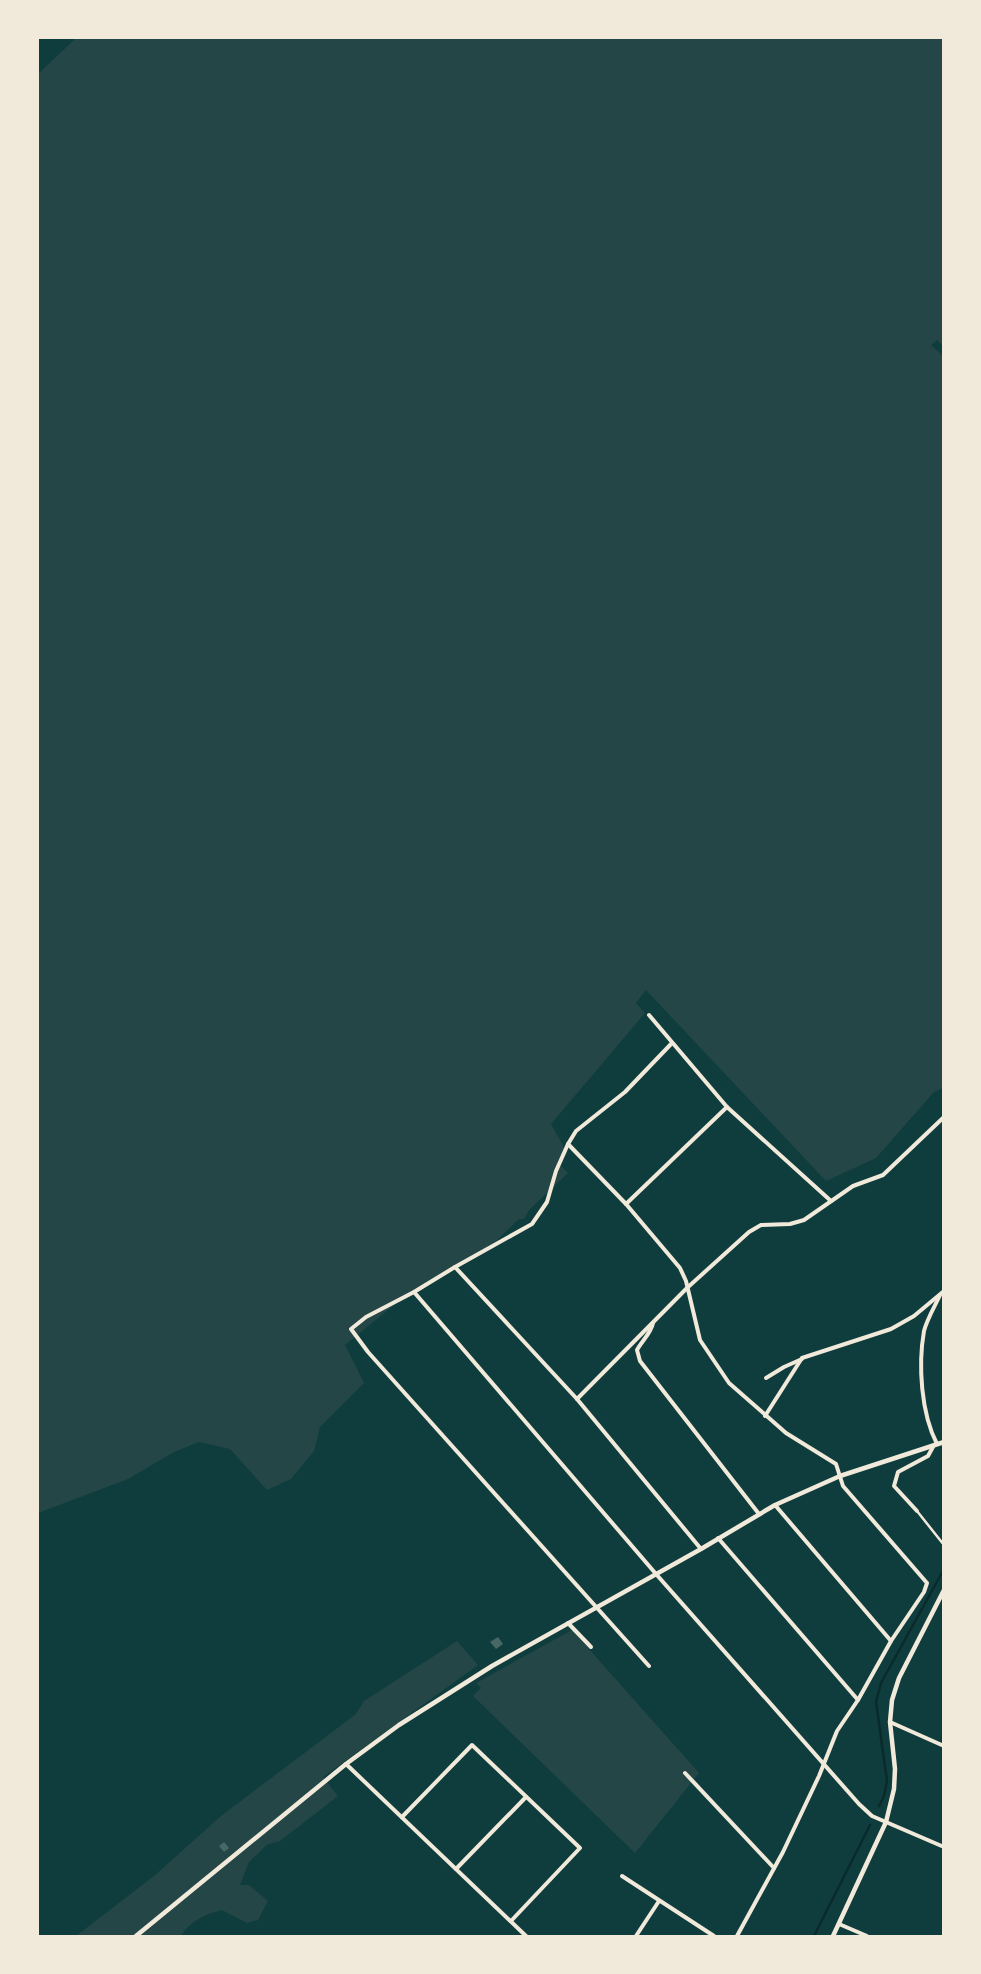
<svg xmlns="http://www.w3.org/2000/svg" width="981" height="1974" font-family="Lato,sans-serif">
<rect width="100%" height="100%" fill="#0f3d3e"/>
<g fill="#244646">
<path d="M76,38H943V346L937,340L931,345L944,357L943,1088L934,1092L876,1158L826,1181L646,990L636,1003L645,1013L551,1124L566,1151L557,1162L568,1173L529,1210L524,1219H519L496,1241L404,1297L345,1345L364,1383L320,1427L314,1451L291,1479L267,1490L230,1449L199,1442L174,1452L128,1479L38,1513V74Z"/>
<path d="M572,1630L699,1773L635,1853L473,1696L481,1688L476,1683Z"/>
<path d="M457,1641L478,1665L323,1777L338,1796L280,1841L268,1844L249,1862L240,1885H249L268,1901L258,1920L247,1923L222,1910C205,1914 190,1921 181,1936H76L154,1876L221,1816L356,1714L364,1701Z"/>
</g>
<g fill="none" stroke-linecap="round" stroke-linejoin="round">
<g stroke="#0a2a2b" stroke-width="2.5">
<path d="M879,1806L884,1796L887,1781L876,1702L881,1683L944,1569"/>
<path d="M814,1936L870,1825"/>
</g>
</g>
<g fill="#486865">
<path d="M498,1637L503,1644L496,1649L490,1642Z"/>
<path d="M224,1842L229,1848L224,1852L219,1846Z"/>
</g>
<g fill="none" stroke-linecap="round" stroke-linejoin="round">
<path stroke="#f1e9da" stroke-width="2.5" d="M917,1511L944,1545"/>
<g stroke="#f1e9da" stroke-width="4">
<path d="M649,1015L727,1107L831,1201"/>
<path d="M568,1144L626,1204L680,1268L686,1281L700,1340L729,1383L786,1433L836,1464L843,1486L927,1583L924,1592L891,1641L858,1700L837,1731L819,1776L783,1852L737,1936"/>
<path d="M626,1204L727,1107"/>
<path d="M455,1267L577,1399L701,1549"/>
<path d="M414,1292L656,1574L859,1804L872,1816L944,1847"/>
<path d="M653,1323C651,1333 642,1341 637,1350L640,1361L759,1514"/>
<path d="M766,1378L784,1367L802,1359"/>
<path d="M577,1399L687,1288L749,1232L761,1225L790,1224L804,1220L853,1186L883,1175L944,1117"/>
<path d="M765,1416L802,1358L891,1329L914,1316L944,1291"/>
<path d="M937,1444C921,1413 918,1365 924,1331C927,1319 935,1306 940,1295"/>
<path d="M775,1505L891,1641"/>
<path d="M917,1511L894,1486L898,1472L928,1456L934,1445"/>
<path d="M718,1538L858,1700"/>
<path d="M568,1623L591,1647"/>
<path d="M649,1666L368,1352L351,1329L366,1317L414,1292L455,1267L532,1224L547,1202L556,1171L568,1144L576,1131L625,1092L672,1043"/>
<path d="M890,1722L944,1746"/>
<path d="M346,1764L526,1936"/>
<path d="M685,1773L774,1868"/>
<path d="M402,1817L472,1745L580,1848L511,1921"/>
<path d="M456,1869L526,1797"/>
<path d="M622,1876L714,1936"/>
<path d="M839,1924L867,1936"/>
<path d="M636,1936L659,1901"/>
</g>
<g stroke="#f1e9da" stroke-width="4.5">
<path d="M136,1936L346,1764L399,1725L492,1666L701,1549L775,1505L840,1476L944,1442"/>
<path d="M833,1936L886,1822L894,1789L895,1769L890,1722L892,1700L899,1678L944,1590"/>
</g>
</g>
<rect width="981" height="1974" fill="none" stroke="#f1e9da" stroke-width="78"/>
</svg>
